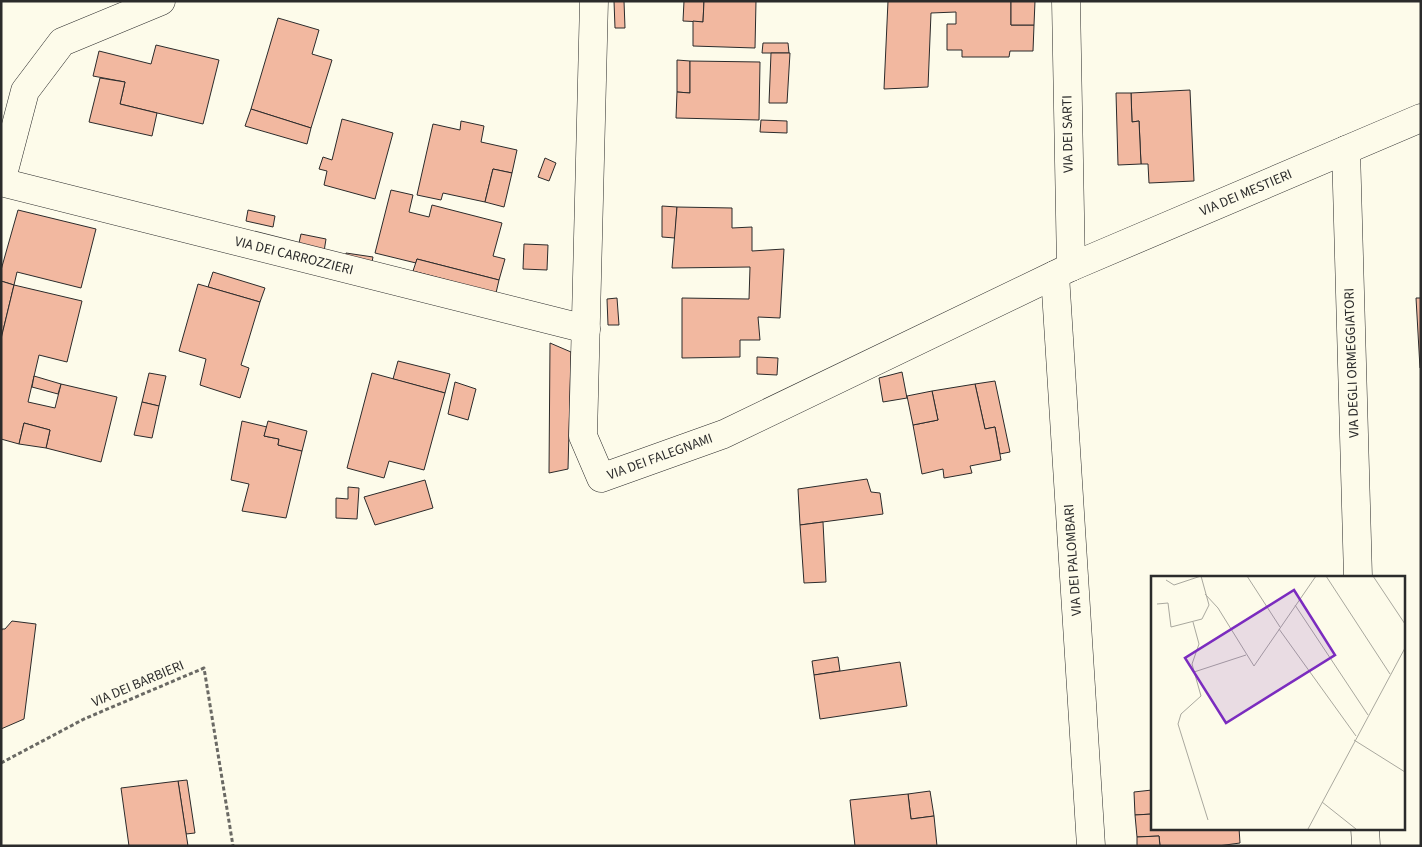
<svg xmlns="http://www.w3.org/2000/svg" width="1422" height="847" font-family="'Source Sans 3',sans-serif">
<rect width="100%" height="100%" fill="#fdfbea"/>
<g fill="#f2b8a0" stroke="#2b2b2b">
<path d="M614,1H624L625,28H615Z"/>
<path d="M684,1H704L703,22L683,21Z"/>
<path d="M704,1H756L755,48L693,46V21L703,22Z"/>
<path d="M888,1H1011V25H1034L1033,51H1010L1009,57H962V50H947V24H956V12L931,13L928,87L884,89Z"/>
<path d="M1011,1H1035L1034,25H1011Z"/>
<path d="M278,18L319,30L312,54L332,60L311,128L251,109Z"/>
<path d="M763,43H788L789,53H762Z"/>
<path d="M156,45L219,60L203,124L120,104L125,82L93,76L99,51L151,64Z"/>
<path d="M771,53H790L787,103H769Z"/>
<path d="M677,60L690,61V93L677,92Z"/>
<path d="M690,61L760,62L759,120L676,118L677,92L690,93Z"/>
<path d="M100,78L125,82L120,104L157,113L152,136L89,122Z"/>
<path d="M1190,90L1194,181L1149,183L1148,164H1141L1139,121L1132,122L1131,93Z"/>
<path d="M1116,93H1131L1132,122L1139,121L1141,164L1118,165Z"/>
<path d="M251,109L311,128L307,144L245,126Z"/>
<path d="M342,119L393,133L375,199L324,185L327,171L319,169L323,157L332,160Z"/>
<path d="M761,120L787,121V133L760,132Z"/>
<path d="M461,121L484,126L481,142L517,150L512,173L493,169L485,202L443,193L441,200L417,195L433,124L460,130Z"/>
<path d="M545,158L556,163L549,181L538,177Z"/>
<path d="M493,169L512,173L504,207L485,202Z"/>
<path d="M391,190L413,195L409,212L429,217L432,205L502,223L493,256L505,259L499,280L417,259L416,263L375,253Z"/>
<path d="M662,206L677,207L675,238L662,237Z"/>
<path d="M677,207L732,208V228L752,227V251L784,249L780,318L758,317L760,340H740V357L682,358V298L749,299L750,267L672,268Z"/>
<path d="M18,210L96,229L81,288L17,272L14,285L1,281V270Z"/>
<path d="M248,210L275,216L273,227L246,221Z"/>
<path d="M301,234L326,239L323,258L297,252Z"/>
<path d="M524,244L548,245L547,270L523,269Z"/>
<path d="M346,253L373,257L371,267L345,263Z"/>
<path d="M417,259L499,280L496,293L413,271Z"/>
<path d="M213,272L265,288L260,302L208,287Z"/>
<path d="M1,281L14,285L1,339Z"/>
<path d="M198,284L260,302L241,365L249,368L240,398L200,385L206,359L179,351Z"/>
<path d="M14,285L82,301L67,362L39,355L28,402L55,408L61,384L117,397L101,462L46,448L50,430L24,423L19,444L1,439V339Z"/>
<path d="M617,298L619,325H608L607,299Z"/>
<path d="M1416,298H1421V368H1420Z"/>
<path d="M550,343L571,352L568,469L549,473Z"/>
<path d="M757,357L778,358L777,375L757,374Z"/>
<path d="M398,361L450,374L445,393L393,379Z"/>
<path d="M902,372L907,398L883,402L879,378Z"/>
<path d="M149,373L166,376L159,406L142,402Z"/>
<path d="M372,373L445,393L424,470L389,461L384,478L347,468Z"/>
<path d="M34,376L61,384L58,394L32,387Z"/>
<path d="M995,381L1010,452L1000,454L995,427L985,429L975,384Z"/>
<path d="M455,382L476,389L468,420L448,414Z"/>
<path d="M975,384L985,429L995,427L1001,460L970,466L972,473L944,478L943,469L922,474L913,425L938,420L932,391Z"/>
<path d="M932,391L938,420L913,425L907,396Z"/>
<path d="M142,402L159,406L152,438L134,435Z"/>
<path d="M242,421L267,427L264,436L279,439L278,445L302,451L286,518L242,511L249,484L231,480Z"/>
<path d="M268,421L307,431L302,451L278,445L279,439L264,436Z"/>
<path d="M24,423L50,430L46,448L19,444Z"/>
<path d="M867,479L871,492L880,493L883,514L800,525L798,489Z"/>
<path d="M425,480L433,508L375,525L364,497Z"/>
<path d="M348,487L359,488L357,519L336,518V498L348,499Z"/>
<path d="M823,522L826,582L804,583L800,525Z"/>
<path d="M12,621L36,624L24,719L1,729V633L2,629H5Z"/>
<path d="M838,657L840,671L814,675L812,661Z"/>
<path d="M900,662L907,706L820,719L814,675Z"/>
<path d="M187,780L195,833L186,834L178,781Z"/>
<path d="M178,781L188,846H129L121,788Z"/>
<path d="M1152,790V814L1135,815L1134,792Z"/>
<path d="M930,791L934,816L911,819L908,794Z"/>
<path d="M908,794L911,819L934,816L937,846H855L850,800Z"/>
<path d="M1152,814V828H1239L1240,843L1218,846H1160L1159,836L1137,837L1135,815Z"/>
<path d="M1159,836L1160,846H1137V837Z"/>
</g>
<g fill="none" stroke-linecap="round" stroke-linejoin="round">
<defs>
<g id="minor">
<path d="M594,1L583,436L601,478L724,434L1071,267L1421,118"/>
<path d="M1066,1L1071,267"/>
<path d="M1346,150L1358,577"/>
<path d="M1,182L586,329"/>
<path d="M1,182L25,91L62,42L161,1"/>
<path d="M1055,275L1091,846"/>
<path d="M1365,828L1366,846"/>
</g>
</defs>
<use href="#minor" stroke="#2b2b2b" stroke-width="29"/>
<path stroke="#6a6964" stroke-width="3" stroke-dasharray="4 2.5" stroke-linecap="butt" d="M1,763L84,719L204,668L233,846"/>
<use href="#minor" stroke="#fdfbea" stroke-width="28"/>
</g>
<g text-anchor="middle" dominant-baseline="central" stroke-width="4" stroke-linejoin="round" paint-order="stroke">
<g font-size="14" fill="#2b2b2b" stroke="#fdfbea">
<text transform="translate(1068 134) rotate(-91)">VIA DEI SARTI</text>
<text transform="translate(1246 193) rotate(-23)">VIA DEI MESTIERI</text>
<text transform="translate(294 256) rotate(14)">VIA DEI CARROZZIERI</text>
<text transform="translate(1352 363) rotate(-92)">VIA DEGLI ORMEGGIATORI</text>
<text transform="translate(660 457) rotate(-20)">VIA DEI FALEGNAMI</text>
<text transform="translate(1073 560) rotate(-94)">VIA DEI PALOMBARI</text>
<text transform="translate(138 684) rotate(-23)">VIA DEI BARBIERI</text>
</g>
</g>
<g transform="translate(1151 576)">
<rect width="254" height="254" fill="#fdfbea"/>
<path fill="none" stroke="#a9a89e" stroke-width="1" d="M96,0L129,51M175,0L239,98M222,0L254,48M15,4L23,9L50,0M54,18L67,32L103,90L165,0M6,28L17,27L20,51L51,43L58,29L50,0M144,29L217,139M42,46L48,68L41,88L50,120L30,138L27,148L57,244M128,53L205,160M43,96L95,79M203,164L254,196M171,226L205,253M157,253L254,72"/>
<path fill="#7b2cbf" fill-opacity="0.15" stroke="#7b2cbf" stroke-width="2.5" d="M143,14L184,79L75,147L34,82Z"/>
<rect width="254" height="254" fill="none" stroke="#2b2b2b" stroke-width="2.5"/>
</g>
<rect width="1422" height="847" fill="none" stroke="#2b2b2b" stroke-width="5"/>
</svg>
